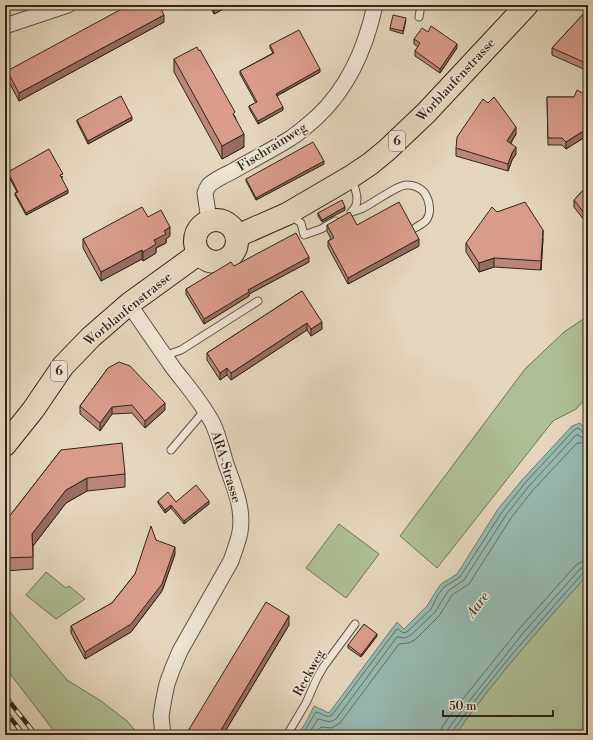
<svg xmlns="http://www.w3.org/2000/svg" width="593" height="740" font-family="'Libre Bodoni',serif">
<rect width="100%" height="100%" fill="#e5d7bd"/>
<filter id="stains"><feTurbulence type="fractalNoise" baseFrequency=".005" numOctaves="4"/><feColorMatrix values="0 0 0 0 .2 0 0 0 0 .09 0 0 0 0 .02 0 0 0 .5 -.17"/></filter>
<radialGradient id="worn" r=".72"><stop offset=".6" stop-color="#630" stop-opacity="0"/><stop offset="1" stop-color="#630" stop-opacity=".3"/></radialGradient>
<g fill="#afbf95" stroke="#707256">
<path d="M588,316V396L576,409L553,421L437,568L400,536L525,369L564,332Z"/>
<path d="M339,524L379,554L346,598L306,568Z"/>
<path d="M46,572L66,588L69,586L85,599L56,619L26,595Z"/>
<path d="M588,574V735H455C495,678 542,626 588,574Z"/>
<path d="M5,606L67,680L101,701L127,721L139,735H57L5,667Z"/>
</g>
<path fill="#96bab1" stroke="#6d7e74" d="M580,423L585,429L588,425V574C542,626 495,678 455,735H297L305,724L314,706L329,713L397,622L404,629L427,606L435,593L441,584L457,574L498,509L522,480L572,426Z"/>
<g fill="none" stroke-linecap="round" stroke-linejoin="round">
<g stroke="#637064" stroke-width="1">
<path d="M302,735L316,712C322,713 327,719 332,715L396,630L398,629L403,633L407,632L431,609L438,595L444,587L460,577L502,512L525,483L574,430L578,428L584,433L588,432"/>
<path d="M308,735L318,719C325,720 329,724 336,719L397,637H399L405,638L411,635L435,612L448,591L464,580L506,515L529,486L576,435H578L583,438L588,437"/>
<path d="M315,735L321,727L332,728L340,723L399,644L408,643L415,640L439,616L452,595L469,584L511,518L533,490L577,443H588"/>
<path d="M441,735L442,727L458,705L520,628L576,565L581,562L588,561"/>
<path d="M447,735L448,729L463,709L524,632L580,569L584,567H588"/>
<path d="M452,735L453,731C492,675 538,624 583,573L588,572"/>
</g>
<defs>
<g id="service">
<path d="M419,17L421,5"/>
<path d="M351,212C362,203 355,190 352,178"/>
<path d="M352,212C355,211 358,210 361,209C371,205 398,184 407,185C414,185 420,188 424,192C429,199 432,211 427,219C425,223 419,225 415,228"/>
<path d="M291,216L301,223L304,235L321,229L335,221"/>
<path d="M164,356L181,350L258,301"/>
<path d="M171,450L205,410"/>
<path d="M287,735L306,703L317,678L324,666L355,624"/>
</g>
<g id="minor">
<path d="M5,26L68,5"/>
<path d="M209,220L205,193C206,190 207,188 209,185C216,179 225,175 233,171C252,160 272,150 291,138C300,132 309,124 317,117C349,87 366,47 375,5"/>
<path d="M129,304C144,326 159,348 174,369C188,387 203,404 213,424C219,437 222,451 226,464C234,486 244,509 240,532C238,542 234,552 231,561L180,651L172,670L167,684L164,698L161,716L163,735"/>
</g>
<g id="primary">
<circle cx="216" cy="241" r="21"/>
<path d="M237,236L287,214L352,176L370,164L387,150L426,113L527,5"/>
<path d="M5,445L33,410L63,366L91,337L129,304L198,254"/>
</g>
</defs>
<use href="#service" stroke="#5d5241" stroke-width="9"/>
<use href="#minor" stroke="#5d5241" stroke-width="17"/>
<use href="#primary" stroke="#302518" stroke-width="24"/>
<use href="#service" stroke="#eee5d4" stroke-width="7"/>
<use href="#minor" stroke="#eee5d4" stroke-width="15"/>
<use href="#primary" stroke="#e5d7bd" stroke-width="22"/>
<defs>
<g id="rail">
<path d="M5,8L15,5"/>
<path d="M5,696L36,735"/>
<path d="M5,711L24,735"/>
<path d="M5,731L9,735"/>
</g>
</defs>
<use href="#rail" stroke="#302518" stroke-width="4.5"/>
<use href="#rail" stroke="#eee5d4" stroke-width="3" stroke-dasharray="9" stroke-linecap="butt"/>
</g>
<g fill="#bb8678" stroke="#302518">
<path d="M209,5H231L214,14Z"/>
<path d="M588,9V71L552,55V48Z"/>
<path d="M406,20L403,34L390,30V28Z"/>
<path d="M164,22L19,101L7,78V71Z"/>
<path d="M428,32L457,48L440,73L415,56V51L418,47L414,44V39Z"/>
<path d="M270,45L320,72L277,96L283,110L258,124L249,108V106L256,103L240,74V71L273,53L270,48Z"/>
<path d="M174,59L235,116L244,147L222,159L174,72Z"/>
<path d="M588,96V135L566,149L562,145H548L547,97H574Z"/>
<path d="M77,120H132L88,144L77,122Z"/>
<path d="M516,134L511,143L516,154L512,160L508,171L456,156V148Z"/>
<path d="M324,164L256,200L246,181V179Z"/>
<path d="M8,172L63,177H61L68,193L26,215L15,195V193L17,192L8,175Z"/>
<path d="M588,185V223L584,220L574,207V200Z"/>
<path d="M345,210L322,222L318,216V213Z"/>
<path d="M497,212L543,239L541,270L494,267L479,272L466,252V243Z"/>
<path d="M148,217L170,236L166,239V243L156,248V253L143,261L142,259L101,281L83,248V239Z"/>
<path d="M327,225H357L419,246L348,284L328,247V241L331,239L327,231Z"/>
<path d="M309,262L249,294V296L204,324L186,294V289L234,266Z"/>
<path d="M302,291L322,329L311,336L307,330L231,380L227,375L220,380L207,360V353Z"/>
<path d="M108,368L165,410L145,428L132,413L112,414L100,431L80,414V406Z"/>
<path d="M61,450L125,474V487L87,491L66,503L33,546V569L5,571V522Z"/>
<path d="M158,501L176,502L209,504L184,524L171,508L165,513L158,503Z"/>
<path d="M156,540L175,554L162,591L131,632L85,659L71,633V626L112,603L135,574Z"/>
<path d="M289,625L223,735H188V731Z"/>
<path d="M377,636L361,657L348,648V645Z"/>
</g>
<g fill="#986d61" stroke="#302518">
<path d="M214,5H231L214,14Z"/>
<path d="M164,15V22L19,101V93Z"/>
<path d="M457,44V48L440,73V69Z"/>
<path d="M320,69V72L276,96V94Z"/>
<path d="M283,107V110L258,124V121Z"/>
<path d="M132,117V120L88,144V141Z"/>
<path d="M516,127V134L507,148V141Z"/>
<path d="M588,128V135L566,149V142Z"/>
<path d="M244,134V147L222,159V146Z"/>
<path d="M516,147V154L512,160L508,171V164L512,153Z"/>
<path d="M324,161V164L256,200V198Z"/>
<path d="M68,190V193L26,215V213Z"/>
<path d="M345,207V210L322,222V220Z"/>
<path d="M170,227V236L166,239V243L156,248V253L143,261V252L164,231Z"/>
<path d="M543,230V239L541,270V261Z"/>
<path d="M419,239V246L348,284V278Z"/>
<path d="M142,250V259L101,281V272Z"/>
<path d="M309,257V262L249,294V296L204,324V319L248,290Z"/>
<path d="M494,258V267L479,272V263Z"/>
<path d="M322,322V329L311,336V329Z"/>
<path d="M307,323V330L231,380V373Z"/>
<path d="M227,368V375L220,380V373Z"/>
<path d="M165,403V410L145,428V421Z"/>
<path d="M112,407V414L100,431V423Z"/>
<path d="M87,478V491L66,503L32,547V534L66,490Z"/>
<path d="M209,501V504L184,524V521Z"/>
<path d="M171,505V508L165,513V510Z"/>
<path d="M175,547V554L162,591L131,632L85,659V652Z"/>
<path d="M289,616V625L223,735H218Z"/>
<path d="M377,634V636L361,657V655Z"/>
</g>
<g fill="#d99c8b" stroke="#302518">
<path d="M129,5H159L164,15L19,93L7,71Z"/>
<path d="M588,9V64L552,48Z"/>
<path d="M393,15L406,18L403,31L390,28Z"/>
<path d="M431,26L457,44L440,69L415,51L420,43L414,39L422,28L428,32Z"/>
<path d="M299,30L320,69L276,94L283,107L258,121L249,106L257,102L240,71L274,53L270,45Z"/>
<path d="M197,47L199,51L200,50L235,112L233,114L244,134L222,146L174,59Z"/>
<path d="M577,90L588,96V128L566,142L562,138H548L547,97H574Z"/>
<path d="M121,96L132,117L88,141L77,120Z"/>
<path d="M494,97L516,127L507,141L516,147L512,153L508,164L456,148L457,137L483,99L488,103Z"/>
<path d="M313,142L324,161L256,198L246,179Z"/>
<path d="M49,149L63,174L60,175L68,190L26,213L15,193L18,192L8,172Z"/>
<path d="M588,185V217L584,213L574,200Z"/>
<path d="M342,200L345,207L322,220L318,213Z"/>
<path d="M399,202L419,239L348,278L328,241L334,238L327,225L350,212L357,225Z"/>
<path d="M525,202L543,230L541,261L494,258L479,263L466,243L492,207L497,212Z"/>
<path d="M142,207L148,217L161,210L170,227L164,231L166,234L154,240L156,244L143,252L142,250L101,272L83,239Z"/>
<path d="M296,233L309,257L248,290L249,292L204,319L186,289L231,262L234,266Z"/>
<path d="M302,291L322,322L311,329L307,323L231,373L227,368L220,373L207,353Z"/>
<path d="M119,362L130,366L165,403L145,421L132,405L112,407L100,423L80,406L108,368Z"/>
<path d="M122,443L125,474L87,478L66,490L32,534L33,557L5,558V522L61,450Z"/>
<path d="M196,485L209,501L184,521L171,505L165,510L158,501L168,492L176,502Z"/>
<path d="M151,526L156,540L175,547L162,584L131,624L85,652L71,626L112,603L135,574Z"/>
<path d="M266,602L289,616L218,735H194L188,731Z"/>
<path d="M364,624L377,634L361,655L348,645Z"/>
</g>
<g text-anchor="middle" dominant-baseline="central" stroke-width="3" stroke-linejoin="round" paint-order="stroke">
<g fill="#eee5d4" stroke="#695f50" stroke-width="1">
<rect x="389" y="131" width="16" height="20" rx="3"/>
<rect x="51" y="361" width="16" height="20" rx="3"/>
</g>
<g font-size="12" font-weight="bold" fill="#302518">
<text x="397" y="141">6</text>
<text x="59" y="371">6</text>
</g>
<g font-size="13" fill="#302518" stroke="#eee5d4">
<text transform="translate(456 80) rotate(-47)">Worblaufenstrasse</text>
<text transform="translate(272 147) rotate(-32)">Fischrainweg</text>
<text transform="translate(128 309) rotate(-39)">Worblaufenstrasse</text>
<text transform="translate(226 467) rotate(73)">ARA-Strasse</text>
<text transform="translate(309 673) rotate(-61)">Reckweg</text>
</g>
<g font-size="14" font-style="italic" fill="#4a4a3e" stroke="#eee5d4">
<text transform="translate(478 605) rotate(-53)">Aare</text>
</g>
</g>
<rect width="593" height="740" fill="none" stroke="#e5d7bd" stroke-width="20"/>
<rect x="6" y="6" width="581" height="728" fill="none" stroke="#302518" stroke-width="2"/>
<rect x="10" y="10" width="573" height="720" fill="none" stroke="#302518"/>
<path d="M443 710v6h110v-6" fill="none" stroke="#302518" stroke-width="2"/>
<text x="449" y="710" font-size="12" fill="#302518" stroke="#eee5d4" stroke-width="3" paint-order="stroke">50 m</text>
<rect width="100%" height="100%" filter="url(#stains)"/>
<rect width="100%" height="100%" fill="url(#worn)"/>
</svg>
